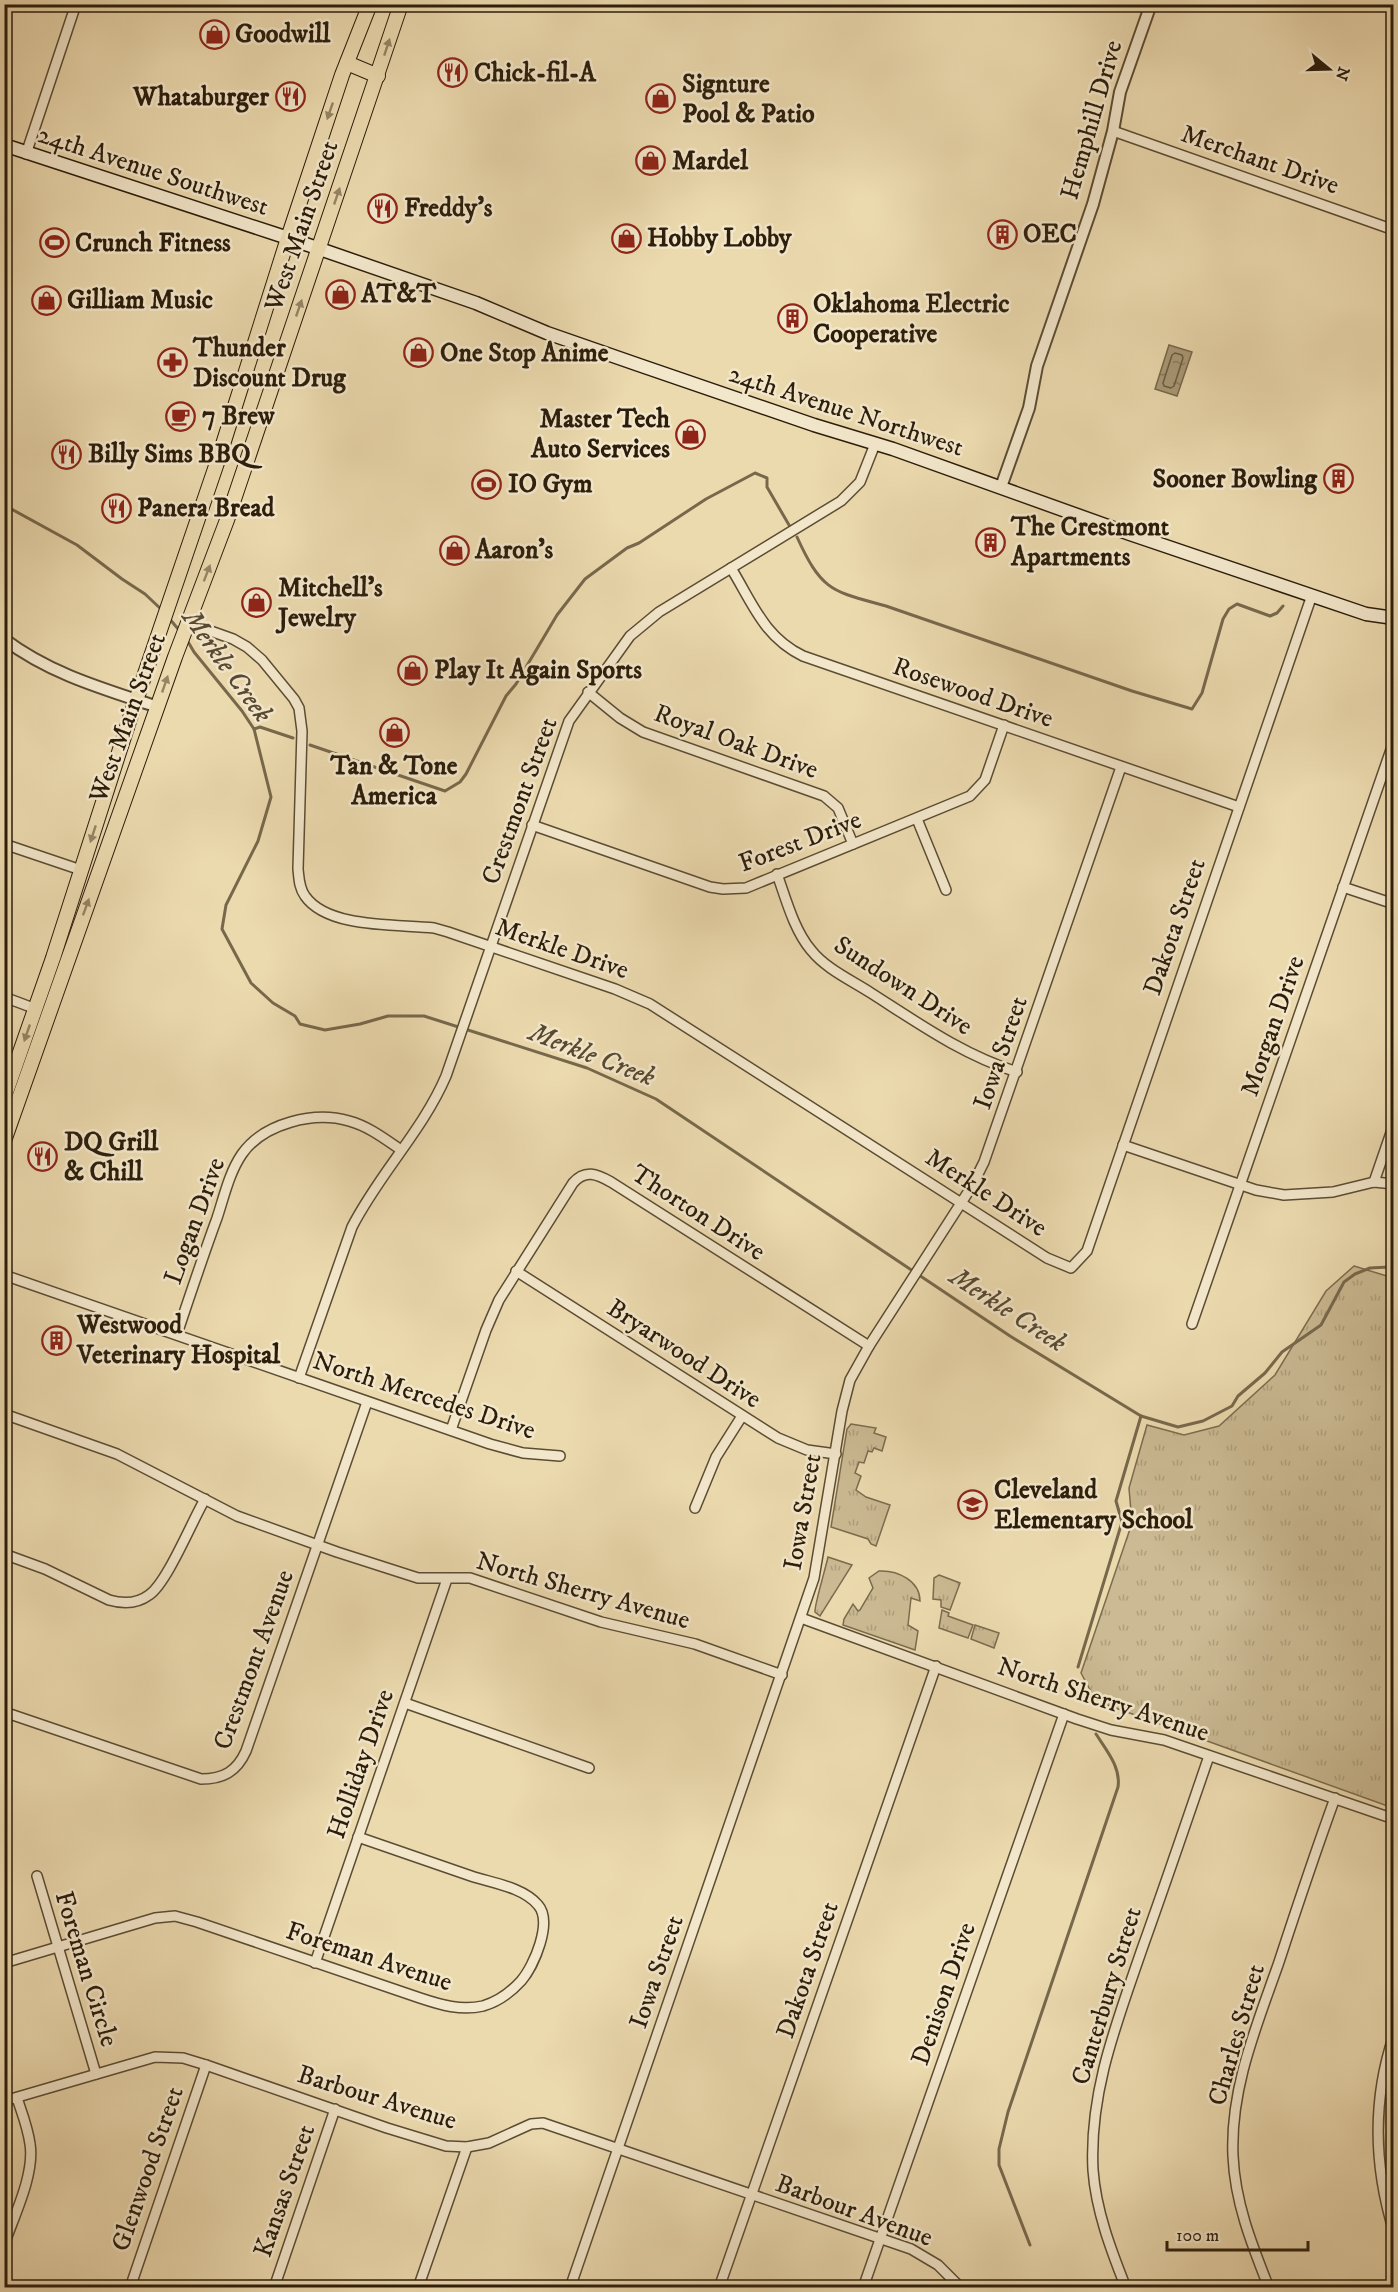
<svg xmlns="http://www.w3.org/2000/svg" width="1398" height="2292" font-family="'IM FELL DW Pica',serif">
<defs>
<pattern id="grass-tufts" width="24" height="20" patternUnits="userSpaceOnUse" patternTransform="scale(1.5)"><rect width="24" height="20" fill="#cbba93"/><path d="M3 7l-1-3M5 7V3M7 7l1-3M15 17l-1-3M17 17v-4M19 17l1-3" fill="none" stroke="#ae9f7d"/></pattern>
<pattern id="water-ripples" width="26" height="14" patternUnits="userSpaceOnUse" patternTransform="scale(1.5)"><rect width="26" height="14" fill="#aa9a77"/><path d="M2 4q2-2 4 0t4 0M15 11q2-2 4 0t4 0" fill="none" stroke="#8b7d60"/></pattern>
</defs>
<rect width="100%" height="100%" fill="#ecdaaf"/>
<filter id="stains"><feTurbulence type="fractalNoise" baseFrequency=".00333" numOctaves="4"/><feColorMatrix values="0 0 0 0 .2 0 0 0 0 .09 0 0 0 0 .02 0 0 0 .5 -.17"/></filter>
<radialGradient id="worn" r=".72"><stop offset=".6" stop-color="#630" stop-opacity="0"/><stop offset="1" stop-color="#630" stop-opacity=".3"/></radialGradient>
<g fill="url(#grass-tufts)" stroke="#7b6c4f" stroke-width="1.5">
<path d="M1354,1266L1390,1277L1393,1280V1808L1096,1701L1081,1673L1132,1523L1129,1488L1147,1425L1184,1435L1219,1426L1275,1375L1326,1291Z"/>
<path d="M851,1424L876,1428L874,1433L886,1437L882,1451L874,1448L872,1452L868,1451L864,1463L859,1462L855,1473L861,1476L856,1490L866,1497L890,1505L876,1546L871,1544L868,1539L831,1527L847,1429Z"/>
<path d="M828,1557L852,1565L820,1616L815,1612C814,1606 826,1567 828,1557Z"/>
<path d="M879,1571C898,1570 920,1581 920,1601L911,1598L908,1625L918,1631L915,1650L843,1625L844,1619L853,1604L858,1611L860,1610L873,1588L869,1578Z"/>
<path d="M939,1575L960,1583L950,1610L941,1607V1600L933,1599L934,1578Z"/>
<path d="M942,1610L949,1613L948,1616L973,1625L968,1638L939,1628Z"/>
<path d="M975,1625L999,1633L994,1648L971,1639Z"/>
</g>
<path fill="url(#water-ripples)" stroke="#77684c" stroke-width="1.5" d="M1169,345L1192,352L1177,396L1155,389Z"/>
<g fill="none" stroke-linecap="round" stroke-linejoin="round">
<path stroke="#6a5c41" stroke-width="1.5" d="M1175,353L1182,355L1183,358L1174,386L1171,388L1164,386L1163,383L1172,355Z"/>
<g stroke="#77684c" stroke-width="3">
<path d="M4,505L77,545L122,579L145,594L162,610"/>
<path d="M797,537C822,592 832,591 886,606L1132,691L1192,709L1202,693L1223,619L1229,609L1237,604L1270,616L1277,613L1283,606"/>
<path d="M168,617L179,630"/>
<path d="M187,640L194,652L242,711L254,729L271,797L258,841L226,905L222,929L251,983L273,1003L295,1016L300,1024L325,1030L360,1024L388,1016H424L587,1068L656,1099L1010,1336L1141,1416L1178,1427L1203,1421L1232,1406L1238,1396L1265,1373L1282,1352L1321,1325L1344,1282L1355,1274L1370,1268L1389,1267L1394,1269"/>
<path d="M254,729L260,727L293,738"/>
<path d="M310,745L445,791L460,782L466,774L506,696L516,684L557,615L585,579L627,548L639,543L706,499L755,473L767,478V487L789,525"/>
<path d="M1078,1667L1122,1522L1116,1501L1141,1416"/>
<path d="M1030,2245L999,2165V2149L1008,2112L1118,1787C1121,1767 1106,1750 1096,1734"/>
</g>
<defs>
<g id="minor">
<path d="M1113,131L1394,230"/>
<path d="M26,154L76,4"/>
<path d="M731,568C753,604 764,637 803,656L1239,807"/>
<path d="M188,623L233,639L247,647L262,660L294,699L299,708L302,731L298,869C299,878 299,888 305,896C328,929 398,924 434,928L448,932L615,989L650,1004L1047,1258L1071,1268L1087,1251L1312,595"/>
<path d="M588,692L620,718L643,732L824,796L838,808L853,844"/>
<path d="M917,819L946,890"/>
<path d="M532,825L710,887L723,889L746,888L970,796L985,780L1004,725"/>
<path d="M4,844L81,870"/>
<path d="M777,874C786,899 794,930 811,950C826,969 851,980 871,993C918,1023 963,1055 1017,1072"/>
<path d="M1343,887L1394,904"/>
<path d="M4,997L36,1009"/>
<path d="M1123,1145L1256,1190L1284,1195L1333,1192L1374,1182L1394,1184"/>
<path d="M1374,1182L1394,1124"/>
<path d="M516,1271L778,1438L807,1450L836,1454"/>
<path d="M4,1275L490,1444L523,1453L560,1456"/>
<path d="M1192,1324L1394,741"/>
<path d="M177,1334C190,1295 203,1256 217,1218C224,1197 229,1173 242,1154C264,1123 314,1111 349,1121C368,1126 385,1139 401,1150"/>
<path d="M299,1378L352,1227C379,1174 423,1130 446,1076L569,721L630,636L659,612L841,501L860,482L875,444"/>
<path d="M4,1414L117,1454L237,1516L337,1552L418,1578H470L601,1622L695,1644L782,1675"/>
<path d="M451,1430L486,1330L499,1300L573,1183C585,1169 597,1174 611,1182L869,1346"/>
<path d="M695,1508L716,1457L742,1416"/>
<path d="M4,1554L45,1569L109,1600C123,1604 137,1604 149,1595C167,1583 192,1521 205,1499"/>
<path d="M801,1618L1077,1719L1111,1730L1164,1740L1394,1819"/>
<path d="M405,1703L589,1768"/>
<path d="M4,1712L201,1779C224,1779 237,1771 246,1751L367,1402"/>
<path d="M37,1876L96,2074"/>
<path d="M4,1963L155,1918L175,1916L197,1922L420,1998C441,2005 461,2011 483,2006C497,2002 511,1992 521,1981C534,1966 553,1922 538,1905C523,1887 492,1883 471,1876C433,1863 396,1850 358,1837"/>
<path d="M315,1963L447,1579"/>
<path d="M1394,2035C1372,2100 1374,2167 1394,2232"/>
<path d="M4,2101L155,2057L183,2058L206,2065L387,2128L446,2146L467,2147L489,2143L531,2124L543,2123L911,2249L938,2265L961,2288"/>
<path d="M4,2245C14,2216 35,2174 30,2144C28,2128 22,2113 17,2098"/>
<path d="M130,2288L206,2065"/>
<path d="M274,2288L335,2109"/>
<path d="M418,2288L467,2147"/>
<path d="M570,2288L814,1578L842,1411L850,1380L869,1346L972,1186L984,1162L1121,767"/>
<path d="M719,2288L936,1666"/>
<path d="M863,2288L1064,1714"/>
<path d="M1126,2288C1111,2250 1096,2211 1093,2170C1089,2092 1117,2022 1142,1949C1165,1885 1187,1820 1209,1756"/>
<path d="M1269,2288C1252,2245 1235,2203 1233,2156C1230,2088 1257,2025 1279,1962C1297,1907 1315,1853 1335,1798"/>
</g>
<g id="tertiary">
<path d="M1001,487L1029,408L1037,366L1093,204L1113,131L1120,92L1151,4"/>
<path d="M4,639C50,674 104,689 158,707"/>
</g>
<path id="secondary" d="M4,145L288,238L476,303L547,333L639,365L814,425L893,449L1130,534L1366,614L1394,618"/>
<g id="primary">
<path d="M347,63L378,76"/>
<path d="M4,1098L53,958L131,715L219,457L288,238L342,75L370,4"/>
<path d="M4,1141L175,657L227,520L401,4"/>
</g>
</defs>
<use href="#minor" stroke="#5b4c34" stroke-width="12"/>
<use href="#tertiary" stroke="#5b4c34" stroke-width="14"/>
<use href="#secondary" stroke="#2b1d0b" stroke-width="15"/>
<use href="#primary" stroke="#2b1d0b" stroke-width="16"/>
<use href="#minor" stroke="#f3e7cb" stroke-width="9"/>
<use href="#tertiary" stroke="#f3e7cb" stroke-width="10"/>
<use href="#secondary" stroke="#f3e7cb" stroke-width="12"/>
<use href="#primary" stroke="#ecdaaf" stroke-width="14"/>
</g>
<defs><path id="oneway-solid" d="M-6-.8H1V-3.2L6.5 0L1 3.2V.8H-6Z" transform="scale(1.5)"/></defs>
<g fill="#958565">
<use href="#oneway-solid" transform="translate(387 47) rotate(-72)"/>
<use href="#oneway-solid" transform="translate(330 111) rotate(109)"/>
<use href="#oneway-solid" transform="translate(337 196) rotate(-71)"/>
<use href="#oneway-solid" transform="translate(299 308) rotate(-71)"/>
<use href="#oneway-solid" transform="translate(207 573) rotate(-69)"/>
<use href="#oneway-solid" transform="translate(165 684) rotate(-71)"/>
<use href="#oneway-solid" transform="translate(93 834) rotate(108)"/>
<use href="#oneway-solid" transform="translate(86 907) rotate(-70)"/>
<use href="#oneway-solid" transform="translate(27 1033) rotate(109)"/>
</g>
<defs>
<symbol id="shop-ring" viewBox="-11 -11 22 22"><circle r="9.5" fill="#f3e7cb" stroke="#8f2418" stroke-width="1.5"/><path d="M-5-2.5h2.3a2.7 3.5 0 0 1 5.4 0H5L5.5 6h-11ZM-1.5-2.5h3a1.5 2.3 0 0 0-3 0Z" fill="#8f2418"/></symbol>
<symbol id="restaurant-ring" viewBox="-11 -11 22 22"><circle r="9.5" fill="#f3e7cb" stroke="#8f2418" stroke-width="1.5"/><path d="M-5-6h1v4h1v-4h1v4h1v-4h1v5L-1.5 .5V6h-2V.5L-5-1ZM5-6V6H3V1.5H1.5Q1.5-4 5-6Z" fill="#8f2418"/></symbol>
<symbol id="building-ring" viewBox="-11 -11 22 22"><circle r="9.5" fill="#f3e7cb" stroke="#8f2418" stroke-width="1.5"/><path d="M-4-6H4V6H1V3H-1V6H-4ZM-2.5-4.3h1.7v1.8h-1.7ZM.8-4.3h1.7v1.8H.8ZM-2.5-1h1.7V.8h-1.7ZM.8-1h1.7V.8H.8Z" fill="#8f2418"/></symbol>
<symbol id="stadium-ring" viewBox="-11 -11 22 22"><circle r="9.5" fill="#f3e7cb" stroke="#8f2418" stroke-width="1.5"/><path d="M0-5a6.5 5 0 1 0 0 10a6.5 5 0 1 0 0-10ZM-3.5-1.8h7v3.6h-7Z" fill="#8f2418"/></symbol>
<symbol id="pharmacy-ring" viewBox="-11 -11 22 22"><circle r="9.5" fill="#f3e7cb" stroke="#8f2418" stroke-width="1.5"/><path d="M-2-6h4v4h4v4h-4v4h-4v-4h-4v-4h4Z" fill="#8f2418"/></symbol>
<symbol id="cafe-ring" viewBox="-11 -11 22 22"><circle r="9.5" fill="#f3e7cb" stroke="#8f2418" stroke-width="1.5"/><path d="M-5.5-4.5H6V0H3Q3 3.5 0 3.5H-2.5Q-5.5 3.5-5.5 0ZM3-3.2v2h1.7v-2ZM-6 4.5H4V6H-6Z" fill="#8f2418"/></symbol>
<symbol id="school-ring" viewBox="-11 -11 22 22"><circle r="9.5" fill="#f3e7cb" stroke="#8f2418" stroke-width="1.5"/><path d="M0-5L7-2L0 1L-7-2ZM-4 1L0 2.5L4 1V4Q0 6-4 4Z" fill="#8f2418"/></symbol>
</defs>
<g fill-rule="evenodd">
<use href="#shop-ring" x="198" y="18" width="33" height="33"/>
<use href="#restaurant-ring" x="436" y="56" width="33" height="33"/>
<use href="#restaurant-ring" x="274" y="80" width="33" height="33"/>
<use href="#shop-ring" x="644" y="82" width="33" height="33"/>
<use href="#shop-ring" x="634" y="144" width="33" height="33"/>
<use href="#restaurant-ring" x="366" y="192" width="33" height="33"/>
<use href="#building-ring" x="986" y="218" width="33" height="33"/>
<use href="#shop-ring" x="610" y="222" width="33" height="33"/>
<use href="#stadium-ring" x="38" y="226" width="33" height="33"/>
<use href="#shop-ring" x="324" y="278" width="33" height="33"/>
<use href="#shop-ring" x="30" y="284" width="33" height="33"/>
<use href="#building-ring" x="776" y="302" width="33" height="33"/>
<use href="#shop-ring" x="402" y="336" width="33" height="33"/>
<use href="#pharmacy-ring" x="156" y="346" width="33" height="33"/>
<use href="#cafe-ring" x="164" y="400" width="33" height="33"/>
<use href="#shop-ring" x="674" y="418" width="33" height="33"/>
<use href="#restaurant-ring" x="50" y="438" width="33" height="33"/>
<use href="#building-ring" x="1322" y="462" width="33" height="33"/>
<use href="#stadium-ring" x="470" y="468" width="33" height="33"/>
<use href="#restaurant-ring" x="100" y="492" width="33" height="33"/>
<use href="#building-ring" x="974" y="526" width="33" height="33"/>
<use href="#shop-ring" x="438" y="534" width="33" height="33"/>
<use href="#shop-ring" x="240" y="586" width="33" height="33"/>
<use href="#shop-ring" x="396" y="654" width="33" height="33"/>
<use href="#shop-ring" x="378" y="716" width="33" height="33"/>
<use href="#restaurant-ring" x="26" y="1140" width="33" height="33"/>
<use href="#building-ring" x="40" y="1324" width="33" height="33"/>
<use href="#school-ring" x="956" y="1488" width="33" height="33"/>
</g>
<g text-anchor="middle" dominant-baseline="central" stroke-width="5" stroke-linejoin="round" paint-order="stroke">
<g font-size="26" font-weight="bold" fill="#2b1d0b" stroke="#f3e7cb" text-anchor="start">
<text x="235" y="34">Goodwill</text>
<text x="474" y="73">Chick-fil-A</text>
<text x="682" y="84">Signture<tspan x="682" dy="30">Pool &amp; Patio</tspan></text>
<text x="269" y="97" text-anchor="end">Whataburger</text>
<text x="672" y="161">Mardel</text>
<text x="404" y="208">Freddy's</text>
<text x="1023" y="234">OEC</text>
<text x="647" y="238">Hobby Lobby</text>
<text x="75" y="243">Crunch Fitness</text>
<text x="361" y="294">AT&amp;T</text>
<text x="67" y="300">Gilliam Music</text>
<text x="813" y="304">Oklahoma Electric<tspan x="813" dy="30">Cooperative</tspan></text>
<text x="193" y="348">Thunder<tspan x="193" dy="30">Discount Drug</tspan></text>
<text x="440" y="353">One Stop Anime</text>
<text x="202" y="416">7 Brew</text>
<text x="670" y="419" text-anchor="end">Master Tech<tspan x="670" dy="30">Auto Services</tspan></text>
<text x="88" y="454">Billy Sims BBQ</text>
<text x="1317" y="479" text-anchor="end">Sooner Bowling</text>
<text x="508" y="484">IO Gym</text>
<text x="137" y="508">Panera Bread</text>
<text x="1011" y="527">The Crestmont<tspan x="1011" dy="30">Apartments</tspan></text>
<text x="475" y="550">Aaron's</text>
<text x="278" y="588">Mitchell's<tspan x="278" dy="30">Jewelry</tspan></text>
<text x="434" y="670">Play It Again Sports</text>
<text x="394" y="766" text-anchor="middle">Tan &amp; Tone<tspan x="394" dy="30">America</tspan></text>
<text x="64" y="1142">DQ Grill<tspan x="64" dy="30">&amp; Chill</tspan></text>
<text x="77" y="1325">Westwood<tspan x="77" dy="30">Veterinary Hospital</tspan></text>
<text x="994" y="1490">Cleveland<tspan x="994" dy="30">Elementary School</tspan></text>
</g>
<g font-size="26" fill="#2b1d0b" stroke="#f3e7cb">
<text transform="translate(1092 120) rotate(-74)">Hemphill Drive</text>
<text transform="translate(1260 160) rotate(19)">Merchant Drive</text>
<text transform="translate(153 171) rotate(18)">24th Avenue Southwest</text>
<text transform="translate(302 226) rotate(-71)">West Main Street</text>
<text transform="translate(846 411) rotate(18)">24th Avenue Northwest</text>
<text transform="translate(973 693) rotate(19)">Rosewood Drive</text>
<text transform="translate(128 718) rotate(-70)">West Main Street</text>
<text transform="translate(736 742) rotate(20)">Royal Oak Drive</text>
<text transform="translate(520 801) rotate(-70)">Crestmont Street</text>
<text transform="translate(800 842) rotate(-21)">Forest Drive</text>
<text transform="translate(1175 927) rotate(-71)">Dakota Street</text>
<text transform="translate(562 949) rotate(19)">Merkle Drive</text>
<text transform="translate(903 986) rotate(33)">Sundown Drive</text>
<text transform="translate(1273 1026) rotate(-71)">Morgan Drive</text>
<text transform="translate(1001 1053) rotate(-71)">Iowa Street</text>
<text transform="translate(986 1193) rotate(33)">Merkle Drive</text>
<text transform="translate(698 1213) rotate(33)">Thorton Drive</text>
<text transform="translate(195 1221) rotate(-70)">Logan Drive</text>
<text transform="translate(684 1354) rotate(33)">Bryarwood Drive</text>
<text transform="translate(424 1396) rotate(18)">North Mercedes Drive</text>
<text transform="translate(803 1512) rotate(-80)">Iowa Street</text>
<text transform="translate(583 1591) rotate(16)">North Sherry Avenue</text>
<text transform="translate(254 1660) rotate(-70)">Crestmont Avenue</text>
<text transform="translate(1103 1700) rotate(18)">North Sherry Avenue</text>
<text transform="translate(361 1764) rotate(-71)">Holliday Drive</text>
<text transform="translate(369 1957) rotate(18)">Foreman Avenue</text>
<text transform="translate(86 1969) rotate(73)">Foreman Circle</text>
<text transform="translate(808 1970) rotate(-71)">Dakota Street</text>
<text transform="translate(657 1972) rotate(-71)">Iowa Street</text>
<text transform="translate(944 1994) rotate(-71)">Denison Drive</text>
<text transform="translate(1107 1996) rotate(-73)">Canterbury Street</text>
<text transform="translate(1237 2035) rotate(-74)">Charles Street</text>
<text transform="translate(377 2098) rotate(17)">Barbour Avenue</text>
<text transform="translate(148 2169) rotate(-71)">Glenwood Street</text>
<text transform="translate(285 2191) rotate(-71)">Kansas Street</text>
<text transform="translate(854 2211) rotate(20)">Barbour Avenue</text>
</g>
<g font-size="27" font-style="italic" fill="#574931" stroke="#f3e7cb">
<text transform="translate(227 666) rotate(54)">Merkle Creek</text>
<text transform="translate(592 1055) rotate(21)">Merkle Creek</text>
<text transform="translate(1008 1310) rotate(33)">Merkle Creek</text>
</g>
</g>
<rect width="1398" height="2292" fill="none" stroke="#ecdaaf" stroke-width="24"/>
<rect x="6" y="6" width="1386" height="2280" fill="none" stroke="#2b1d0b" stroke-width="3"/>
<rect x="12" y="12" width="1374" height="2268" fill="none" stroke="#2b1d0b" stroke-width="1.5"/>
<g transform="translate(1329 69) rotate(109)" stroke="#f3e7cb" stroke-width="4.5" paint-order="stroke">
<path d="M0-4.5L10 22L0 15L-10 22Z" fill="#2b1d0b"/>
<text y="-9" font-size="16" font-weight="bold" text-anchor="middle" fill="#2b1d0b">N</text>
</g>
<path d="M1167 2241v9h141v-9" fill="none" stroke="#2b1d0b" stroke-width="3"/>
<text x="1176" y="2241" font-size="18" fill="#2b1d0b" stroke="#f3e7cb" stroke-width="4.5" paint-order="stroke">100 m</text>
<rect width="100%" height="100%" filter="url(#stains)"/>
<rect width="100%" height="100%" fill="url(#worn)"/>
</svg>
